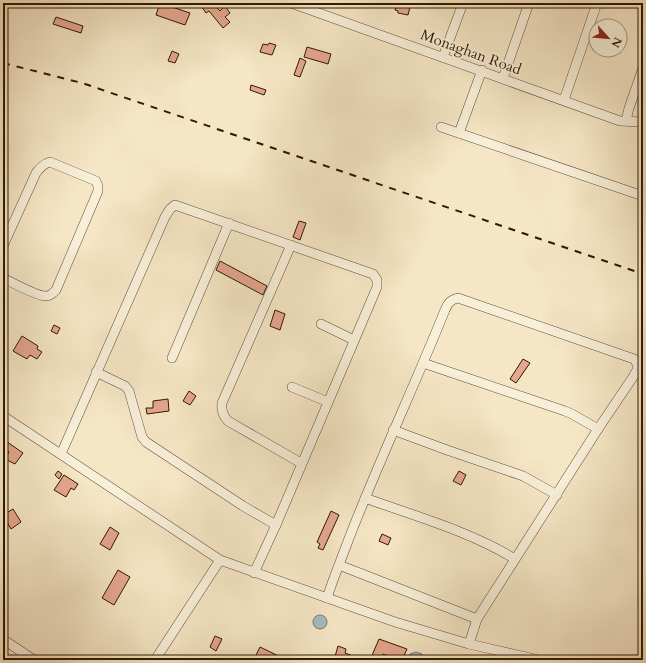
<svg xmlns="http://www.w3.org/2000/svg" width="646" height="663" font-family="Cardo,serif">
<rect width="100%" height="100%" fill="#f5e6c5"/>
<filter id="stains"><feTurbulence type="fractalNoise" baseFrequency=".005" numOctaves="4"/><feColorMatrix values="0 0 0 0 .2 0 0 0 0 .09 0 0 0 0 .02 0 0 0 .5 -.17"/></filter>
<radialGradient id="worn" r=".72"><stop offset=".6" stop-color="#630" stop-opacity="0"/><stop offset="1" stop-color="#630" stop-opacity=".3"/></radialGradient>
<g fill="#a3bcc0" stroke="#757a73">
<circle cx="320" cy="622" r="7"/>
<path d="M416,652L422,654L425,660H407L410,654Z"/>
</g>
<g fill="#e5a78f" stroke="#311800">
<path d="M160,3L190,13L185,25L156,15Z"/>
<path d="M205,3H214L220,11L225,6L230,13L225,17L230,22L223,28L209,11L206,13L201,6Z"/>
<path d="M397,3H411L408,15L398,13V11L395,10Z"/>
<path d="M56,17L83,26L81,33L53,24Z"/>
<path d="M269,43L276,45L272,55L260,52L263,44L268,45Z"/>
<path d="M307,47L331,54L328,64L304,57Z"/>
<path d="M172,51L179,54L175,63L168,61Z"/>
<path d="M300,58L306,61L300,77L294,75Z"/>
<path d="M251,85L266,90L264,95L250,90Z"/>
<path d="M299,221L306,223L300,240L293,237Z"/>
<path d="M220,261L267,286L263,295L216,270Z"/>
<path d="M275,310L285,314L280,330L270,326Z"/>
<path d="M54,325L60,328L57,334L51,331Z"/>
<path d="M22,336L38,346L37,349L42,352L37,359L30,355L27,359L13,351Z"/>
<path d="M523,359L530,363L516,383L510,379Z"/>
<path d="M189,391L196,396L190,405L183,401Z"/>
<path d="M168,399L169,411L147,414L146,408H153V401Z"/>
<path d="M3,439L23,453L15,464L5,459L9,452L3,448Z"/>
<path d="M58,471L62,474L59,479L55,475Z"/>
<path d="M459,471L466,475L461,485L453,481Z"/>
<path d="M64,475L78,484L74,490L71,488L66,497L54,490Z"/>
<path d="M13,509L21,522L11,529L3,515Z"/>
<path d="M331,511L339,515L323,550L318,548L320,544L317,542Z"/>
<path d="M110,527L119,533L110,550L100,544Z"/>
<path d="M382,534L391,538L388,545L379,541Z"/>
<path d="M118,570L130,577L114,605L102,598Z"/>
<path d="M215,636L222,639L216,651L210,647Z"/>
<path d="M379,639L407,649L402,660H398L383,654L381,660H370Z"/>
<path d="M338,646L346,649L345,653L353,656L351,660H334Z"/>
<path d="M260,647L287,660H261L255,657Z"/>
</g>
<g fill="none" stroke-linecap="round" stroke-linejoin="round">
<defs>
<g id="minor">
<path d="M291,3L620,121L643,122"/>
<path d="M443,57L463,3"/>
<path d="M503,78L529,3"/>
<path d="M564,100L597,3"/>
<path d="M626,121L629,108L643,68"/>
<path d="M441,127L643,196"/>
<path d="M459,133L482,70"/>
<path d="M291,245L222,403C221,411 223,416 228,421L301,463"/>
<path d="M3,246L36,173C40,168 43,164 50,162L96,181L98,186V191L56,290C52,294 50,296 45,296C37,296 11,282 3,278"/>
<path d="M321,324L354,340"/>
<path d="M172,358L229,223"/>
<path d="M423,363L565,411L572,414L598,429"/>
<path d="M96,372L125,386L129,391L142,437L146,442L243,506L276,525"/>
<path d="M292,387L328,402"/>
<path d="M3,416L220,560L395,622L469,644L539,660"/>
<path d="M393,430L447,450L523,476L557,495"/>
<path d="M61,454L165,217L170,209L175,205L373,274L377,280V287L276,525L254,573"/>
<path d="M365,498C415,516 469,531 515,559"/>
<path d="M339,565L477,619"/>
<path d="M327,598C333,579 341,560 348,541C378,463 414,387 445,310C448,303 450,300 458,298L634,359L638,365L637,370L633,377L598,429L477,619L469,644"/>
<path d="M3,645L7,642L34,660"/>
<path d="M155,660L220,560"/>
</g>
</defs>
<use href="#minor" stroke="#624c31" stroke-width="10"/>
<use href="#minor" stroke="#f8efd9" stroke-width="9"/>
<path stroke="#311800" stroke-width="2" stroke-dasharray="7 7" stroke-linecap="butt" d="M3,63L82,83L643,274"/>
</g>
<g text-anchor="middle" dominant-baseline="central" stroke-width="3.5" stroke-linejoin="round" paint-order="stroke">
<g font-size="15" fill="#311800" stroke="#f8efd9">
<text transform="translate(471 52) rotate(20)">Monaghan Road</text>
</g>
</g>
<rect width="646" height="663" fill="none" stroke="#f5e6c5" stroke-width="16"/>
<rect x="4" y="4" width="638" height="655" fill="none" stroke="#311800" stroke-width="2"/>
<rect x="8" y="8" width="630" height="647" fill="none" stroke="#311800"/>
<g transform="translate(608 38) rotate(117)"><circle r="19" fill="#f8efd9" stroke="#a89982"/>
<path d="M0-3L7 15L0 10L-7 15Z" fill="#8f2418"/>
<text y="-6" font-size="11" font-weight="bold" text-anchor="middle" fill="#311800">N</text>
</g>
<rect width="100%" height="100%" filter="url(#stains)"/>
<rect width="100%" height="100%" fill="url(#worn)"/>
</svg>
